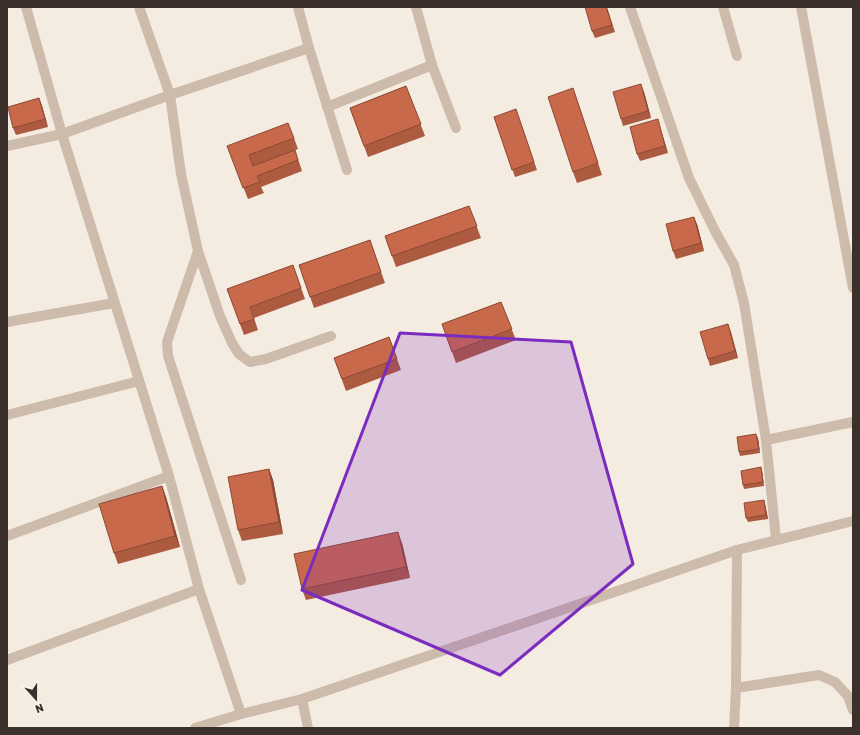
<svg xmlns="http://www.w3.org/2000/svg" width="860" height="735" font-family="Rubik,sans-serif">
<rect width="100%" height="100%" fill="#f4ebe1"/>
<g fill="none" stroke-linecap="round" stroke-linejoin="round">
<g stroke="#cdbbac" stroke-width="10">
<path d="M26,7L62,134L169,476L199,589L241,714"/>
<path d="M139,7L170,95L181,174L198,251L220,316L232,343L239,354L250,362L266,359L331,336"/>
<path d="M298,7L309,48L347,170"/>
<path d="M416,7L432,65L456,128"/>
<path d="M630,7L689,178L715,231L734,265L744,303L766,440L776,539"/>
<path d="M723,7L737,56"/>
<path d="M801,7L853,288"/>
<path d="M327,107L432,65"/>
<path d="M7,146L62,134L170,95L309,48"/>
<path d="M198,251L167,342L168,356L241,580"/>
<path d="M7,322L114,303"/>
<path d="M7,415L139,381"/>
<path d="M766,440L853,422"/>
<path d="M7,536L169,476"/>
<path d="M7,660L199,589"/>
<path d="M736,688L819,675L835,682L848,696L853,710"/>
<path d="M302,699L308,728"/>
<path d="M195,728L241,714L302,699L737,550L853,521"/>
<path d="M734,728L736,688L737,550"/>
</g>
</g>
<g fill="#ac5a40">
<path d="M607,7L615,32L595,38L592,31Z"/>
<path d="M406,86L425,136L368,157L350,108Z"/>
<path d="M573,88L602,175L577,183L573,172Z"/>
<path d="M644,92L651,118L623,126L621,119Z"/>
<path d="M39,98L42,106L48,127L16,135L13,128Z"/>
<path d="M516,109L537,170L515,177L494,117Z"/>
<path d="M660,127L668,153L640,161L637,154Z"/>
<path d="M294,138L298,149L295,150L302,171L261,187L264,193L248,199L227,146Z"/>
<path d="M469,206L481,238L396,267L385,236Z"/>
<path d="M697,224L704,251L676,259L673,251Z"/>
<path d="M370,240L385,283L314,308L299,265Z"/>
<path d="M293,265L305,299L254,318L258,330L244,335L227,289Z"/>
<path d="M501,302L516,340L456,363L442,324Z"/>
<path d="M728,324L738,358L710,366L708,359Z"/>
<path d="M389,337L401,370L346,391L334,358Z"/>
<path d="M758,438L760,453L740,456L739,452Z"/>
<path d="M761,467L762,471L764,486L744,489L743,485Z"/>
<path d="M269,469L273,480L283,534L242,541L238,530Z"/>
<path d="M162,486L166,497L180,547L118,564L114,553Z"/>
<path d="M764,500L765,504L768,519L748,522L746,518Z"/>
<path d="M402,543L410,578L306,600L302,589Z"/>
</g>
<g fill="#8c4a34">
<path d="M641,84L644,92L651,118L648,111Z"/>
<path d="M39,98L42,106L48,127L45,119Z"/>
<path d="M658,119L660,127L668,153L665,146Z"/>
<path d="M694,217L697,224L704,251L701,243Z"/>
<path d="M728,324L731,332L738,358L735,351Z"/>
<path d="M756,434L758,438L760,453L759,449Z"/>
<path d="M761,467L762,471L764,486L763,482Z"/>
<path d="M269,469L273,480L283,534L279,522Z"/>
<path d="M162,486L166,497L180,547L175,536Z"/>
<path d="M764,500L765,504L768,519L766,515Z"/>
<path d="M398,532L402,543L410,578L406,567Z"/>
</g>
<g fill="#c8694b" stroke="#8c4a34">
<path d="M585,7H606L612,25L592,31Z"/>
<path d="M641,84L648,111L621,119L613,92Z"/>
<path d="M406,86L421,124L364,146L350,108Z"/>
<path d="M573,88L598,163L573,172L548,97Z"/>
<path d="M39,98L45,119L13,128L8,107Z"/>
<path d="M516,109L534,162L512,170L494,117Z"/>
<path d="M658,119L665,146L637,154L630,127Z"/>
<path d="M288,123L294,138L249,155L253,166L295,150L298,160L257,176L260,182L243,188L227,146Z"/>
<path d="M469,206L477,226L392,256L385,236Z"/>
<path d="M694,217L701,243L673,251L666,224Z"/>
<path d="M370,240L381,272L310,297L299,265Z"/>
<path d="M293,265L301,288L250,307L254,319L240,324L227,289Z"/>
<path d="M501,302L512,329L452,352L442,324Z"/>
<path d="M728,324L735,351L708,359L700,332Z"/>
<path d="M389,337L397,359L342,379L334,358Z"/>
<path d="M756,434L759,449L739,452L737,437Z"/>
<path d="M761,467L763,482L743,485L741,471Z"/>
<path d="M269,469L279,522L238,530L228,477Z"/>
<path d="M162,486L175,536L114,553L99,504Z"/>
<path d="M764,500L766,515L746,518L744,503Z"/>
<path d="M398,532L406,567L302,589L294,554Z"/>
</g>
<path fill="#7b2cbf" fill-opacity="0.2" stroke="#7b2cbf" stroke-width="3" stroke-linejoin="round" d="M400,333L571,342L633,564L500,675L302,590Z"/>
<rect width="860" height="735" fill="none" stroke="#3b302b" stroke-width="16"/>
<g transform="translate(36 699) rotate(159)" stroke="#fbf5ee" stroke-width="3" paint-order="stroke">
<path d="M0-3L7 15L0 10L-7 15Z" fill="#3b302b"/>
<text y="-6" font-size="11" font-weight="bold" text-anchor="middle" fill="#3b302b">N</text>
</g>
</svg>
